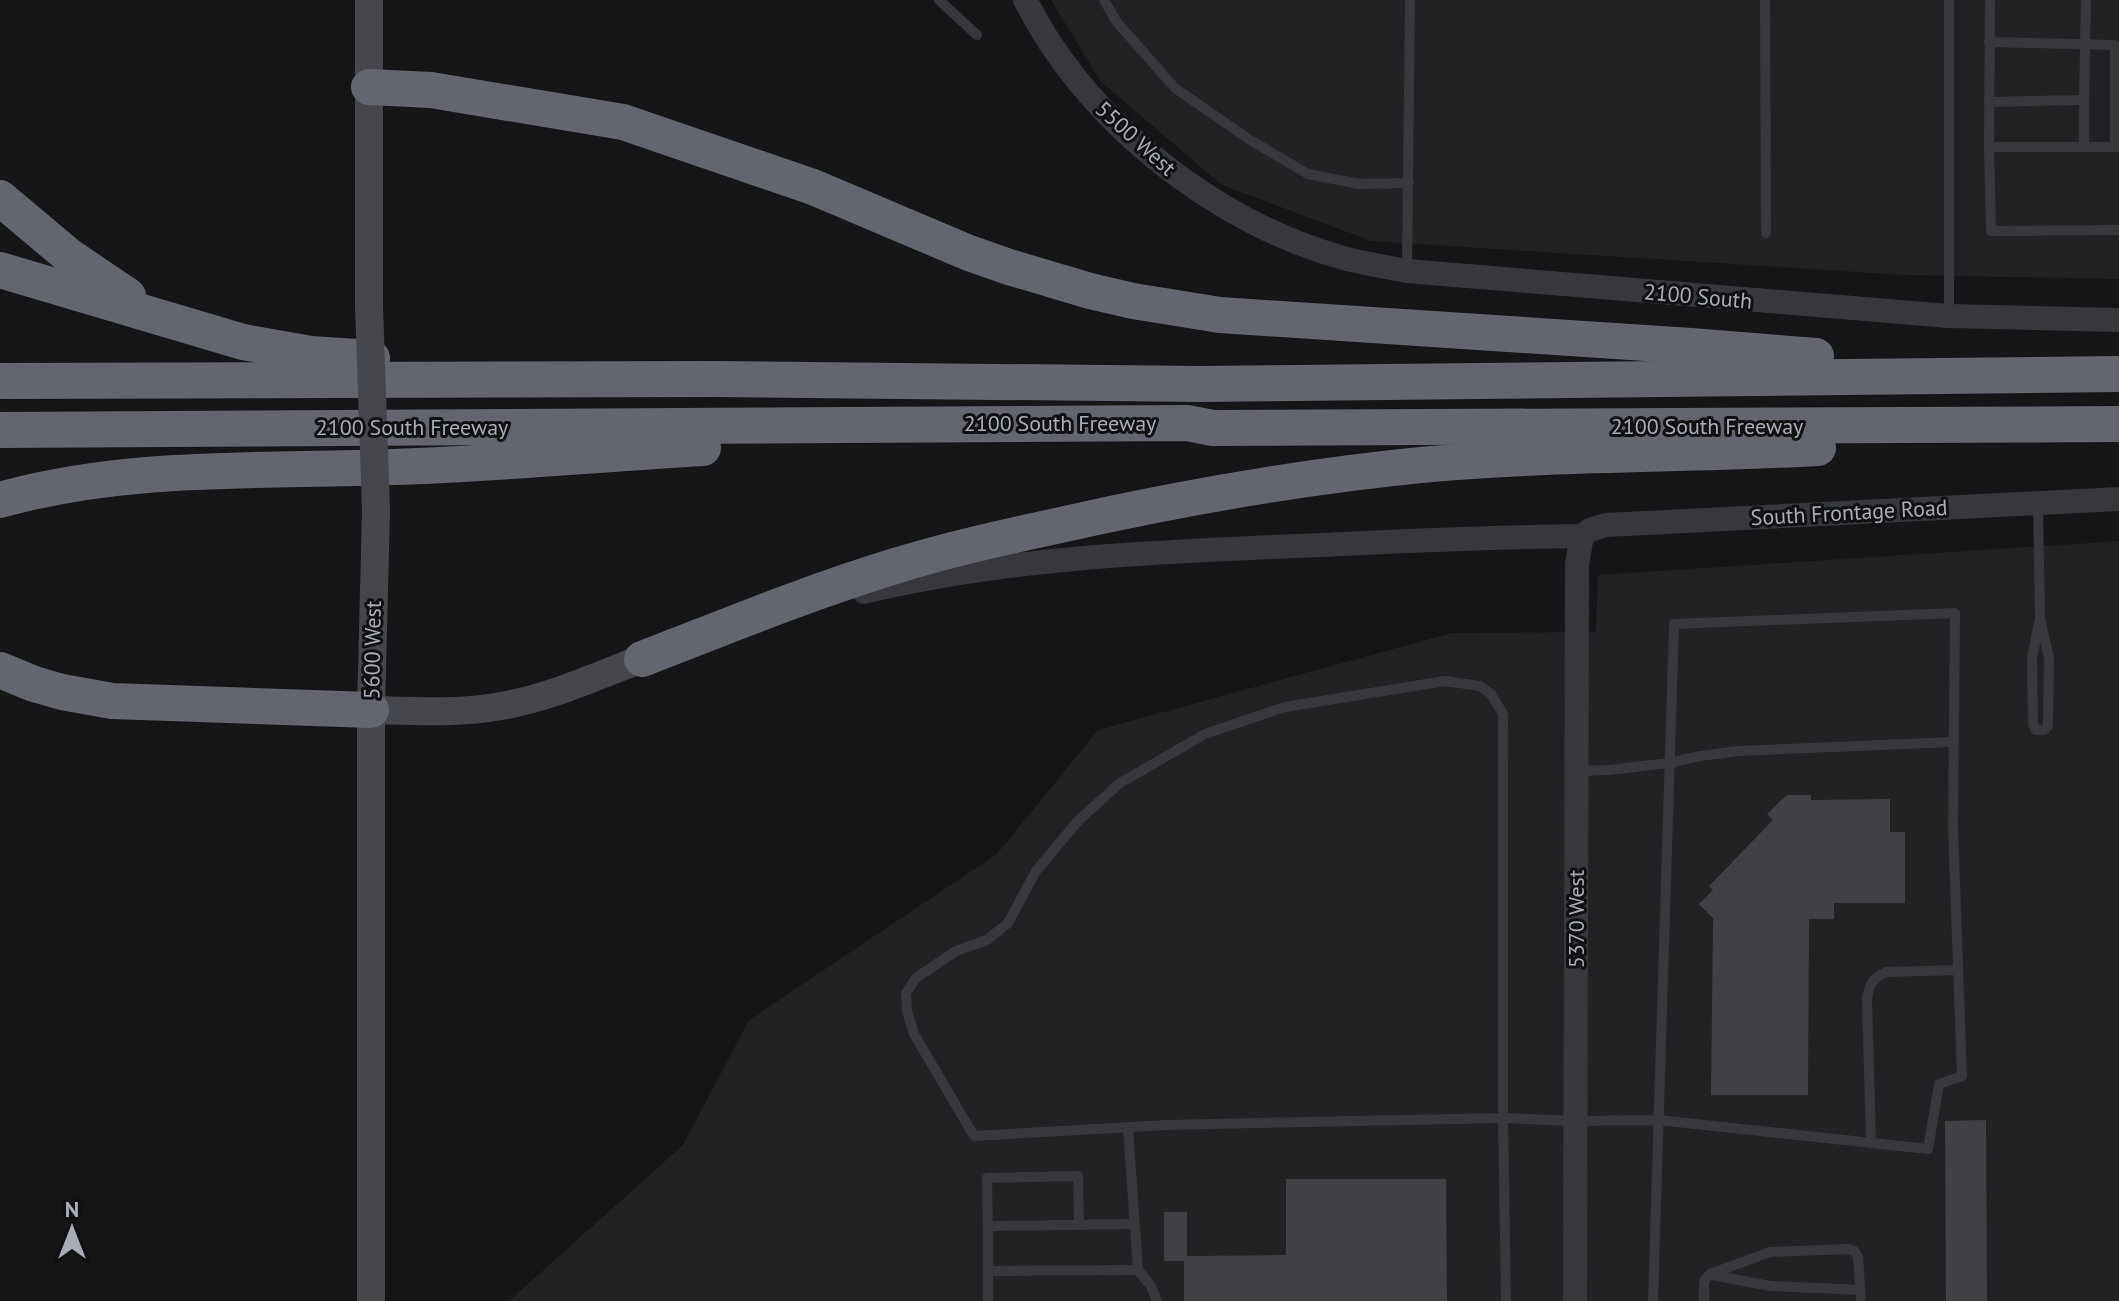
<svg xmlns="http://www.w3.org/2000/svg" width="2119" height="1301" font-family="'PT Sans',sans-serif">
<rect width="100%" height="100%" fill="#161618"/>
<g fill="#222225">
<path d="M1051,0H2119V279L1904,275L1371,241L1222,185L1101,82Z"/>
<path d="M2119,541V1301H509L683,1145L749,1020L997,854L1098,730L1452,633L1596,632L1598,575Z"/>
</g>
<g fill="#404145">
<path d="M1787,795H1811V800L1890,799V832H1905V903H1834V919H1809L1808,1095H1711L1713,918L1699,904L1713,890L1709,886L1773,820L1767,814Z"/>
<path d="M1986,1120L1987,1301H1946L1945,1121Z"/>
<path d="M1286,1179H1446L1447,1301H1184V1261H1164V1212H1187V1256L1286,1255Z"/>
</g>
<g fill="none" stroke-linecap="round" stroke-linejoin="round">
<g stroke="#37383d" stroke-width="10">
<path d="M939,0L977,35"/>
<path d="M1104,0L1116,21L1175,88L1250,140L1308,174L1359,184L1409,183"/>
<path d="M1765,0L1766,233"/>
<path d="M1949,0V314"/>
<path d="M1990,0L1989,147H2119"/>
<path d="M1989,42L2115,45V147"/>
<path d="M1989,102L2084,100L2086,0"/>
<path d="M1989,147L1991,231L2119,230"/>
<path d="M2084,147V100"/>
<path d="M1407,270L1410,0"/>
<path d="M2038,505L2040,618L2049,658L2048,726L2044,730H2036L2033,724L2032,658L2040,618"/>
<path d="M1578,771L1609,770L1669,763L1700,756L1738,751L1954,742"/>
<path d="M1128,1128L1138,1270L1151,1286L1157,1301"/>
<path d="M1871,1143L1867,999C1869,985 1873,977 1887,972L1958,970"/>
<path d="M988,1230L987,1178L1078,1176L1079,1224"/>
<path d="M988,1271L1138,1270"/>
<path d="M1712,1275L1770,1286L1860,1290"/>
<path d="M988,1301V1230L991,1226L1134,1224"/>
<path d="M1506,1301L1503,1118V714L1491,694L1480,686L1445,681L1285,707L1205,734L1120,783L1079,820L1036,871L1008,923L987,940L956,951L916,978L906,993L907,1011L914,1034L974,1136L1167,1125L1503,1118L1575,1121L1658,1120L1928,1149L1939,1084L1962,1076L1953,828L1955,613L1674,624C1665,849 1659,1075 1653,1301"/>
<path d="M1704,1301V1281L1710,1274L1770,1252L1849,1249L1854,1251L1858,1257L1861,1301"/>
</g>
<g stroke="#37383d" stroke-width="24">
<path d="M1025,0C1033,14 1041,29 1050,43C1117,144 1229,227 1347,259C1366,264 1387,267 1407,271L1949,316L2119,320"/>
<path d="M1582,536L1590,530L1606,525L2119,499"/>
<path d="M864,592C1006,558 1151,552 1297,546C1392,542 1487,537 1582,536"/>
<path d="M1575,1301L1577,564L1582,536"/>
</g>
<g stroke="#45474d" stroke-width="28">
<path d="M369,306V0"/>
<path d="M371,710C414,711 458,714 501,706C550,698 596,676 642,659"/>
<path d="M371,1301V710L376,510"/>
</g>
<g stroke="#63666e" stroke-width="36">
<path d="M369,87L431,90L623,122L813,187L969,253L1009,267L1090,291L1133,301L1220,315L1691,346L1816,356"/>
<path d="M0,198L69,256L128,296"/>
<path d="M0,270L243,342L311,354L372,358"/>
<path d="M0,381L715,379L1199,384L2119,374"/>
<path d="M0,430L1187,423L1213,428L2119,424"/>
<path d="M0,500C127,464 262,472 393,467C497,464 600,454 703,448"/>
<path d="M642,659C725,627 807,593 892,567C946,550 1001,538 1056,526C1180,498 1305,476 1431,464C1560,453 1689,455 1818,448"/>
<path d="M0,670L34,684L62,692L112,701L371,710"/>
</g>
<path stroke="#45474d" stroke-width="28" d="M369,306L376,510"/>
</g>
<g text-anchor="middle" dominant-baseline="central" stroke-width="6" stroke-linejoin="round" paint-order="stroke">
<g font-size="22" fill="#a8adb8" stroke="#111113">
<text transform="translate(1136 138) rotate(42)">5500 West</text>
<text transform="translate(1698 296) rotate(5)">2100 South</text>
<text x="1060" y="423">2100 South Freeway</text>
<text x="1707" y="426">2100 South Freeway</text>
<text x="412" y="427">2100 South Freeway</text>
<text transform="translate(1849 512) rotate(-3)">South Frontage Road</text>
<text transform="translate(372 650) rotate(-89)">5600 West</text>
<text transform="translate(1576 919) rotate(-90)">5370 West</text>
</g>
</g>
<g transform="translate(72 1229)" stroke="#111113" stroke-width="6" paint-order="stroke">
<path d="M0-6L14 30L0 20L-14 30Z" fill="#a8adb8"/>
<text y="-12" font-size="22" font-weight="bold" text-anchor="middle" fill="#a8adb8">N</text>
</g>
</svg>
